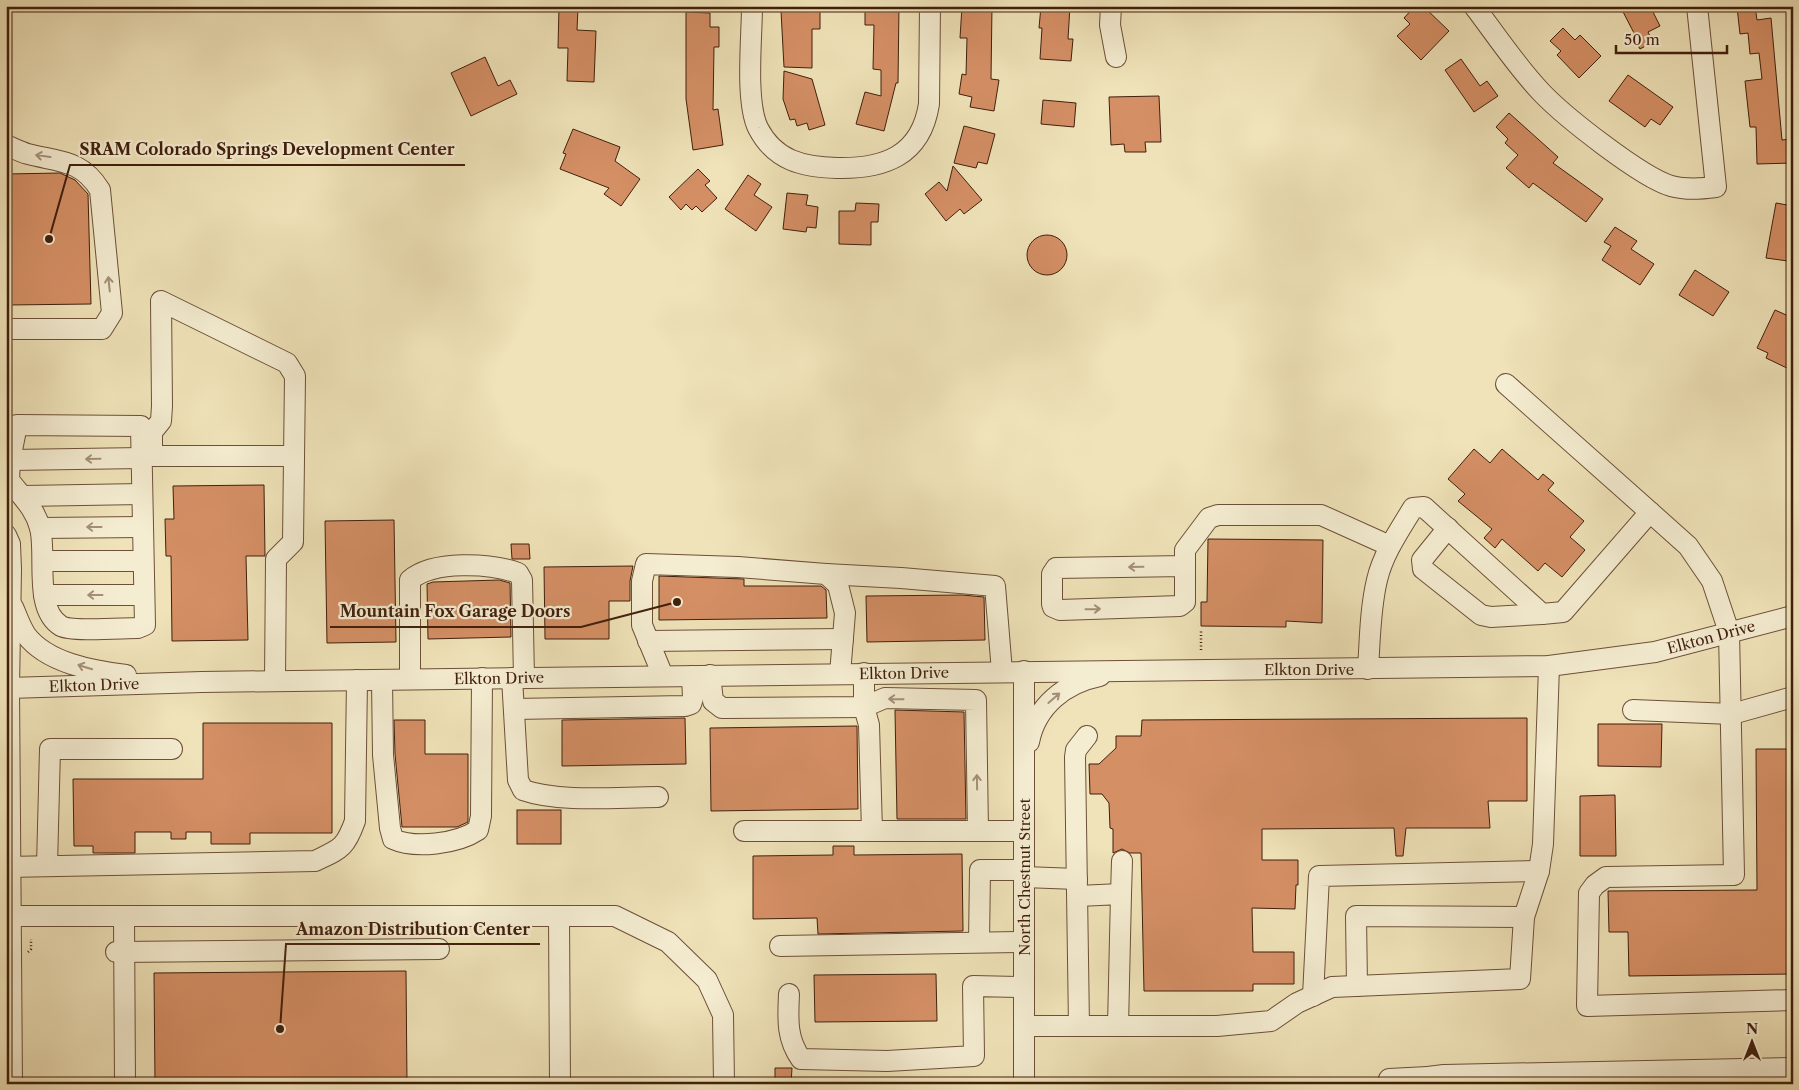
<svg xmlns="http://www.w3.org/2000/svg" width="1799" height="1090" font-family="'Libre Caslon Text',serif">
<rect width="100%" height="100%" fill="#f0e3b9"/>
<filter id="stains"><feTurbulence type="fractalNoise" baseFrequency=".004" numOctaves="4"/><feColorMatrix values="0 0 0 0 .2 0 0 0 0 .09 0 0 0 0 .02 0 0 0 .5 -.17"/></filter>
<radialGradient id="worn" r=".72"><stop offset=".6" stop-color="#630" stop-opacity="0"/><stop offset="1" stop-color="#630" stop-opacity=".3"/></radialGradient>
<g fill="#d58f65" stroke="#401f0d">
<path d="M794,6H820V29H812V68L784,67L781,11H794Z"/>
<path d="M865,6H899L898,83H896L884,131L856,124L865,92L881,96V70L873,69L874,25H865Z"/>
<path d="M962,6H992L991,79L999,80L994,111L970,107L972,97L959,94L962,74L966,75L967,38H960Z"/>
<path d="M1041,6H1070L1068,39H1073L1071,61L1040,59L1042,28H1039Z"/>
<path d="M1415,6H1423L1449,31L1421,60L1397,36L1410,24L1404,18Z"/>
<path d="M1620,6H1650L1660,26L1648,32L1653,42L1640,49L1633,36L1635,35Z"/>
<path d="M1755,6L1757,20L1771,18L1782,140L1792,139L1793,163L1757,164L1756,127H1750L1745,81L1762,79L1759,53L1750,54L1748,33L1740,34L1737,7Z"/>
<path d="M559,7L578,8L577,30L596,31L594,82L567,81L568,48H558Z"/>
<path d="M686,12L710,13V27H719V47H714L713,110L718,109L723,145L693,150L686,99Z"/>
<path d="M1563,28L1575,40L1580,35L1601,56L1579,78L1557,55L1561,51L1550,41Z"/>
<path d="M485,57L498,86L510,80L517,94L471,116L451,73Z"/>
<path d="M1461,59L1480,86L1487,81L1498,96L1474,112L1445,70Z"/>
<path d="M784,71L812,79L825,125L809,130L807,123L797,126L795,119L790,120L783,99Z"/>
<path d="M1628,75L1673,107L1660,125L1651,119L1645,127L1609,101Z"/>
<path d="M1159,96L1161,142H1145L1146,152H1125L1124,144L1111,145L1109,97Z"/>
<path d="M1043,100L1076,103L1074,127L1041,124Z"/>
<path d="M1509,113L1558,157L1553,163L1603,199L1586,222L1533,183L1529,188L1506,168L1518,155L1505,143L1508,139L1496,127Z"/>
<path d="M964,126L995,134L987,164L978,162L976,168L954,163Z"/>
<path d="M573,129L620,147L615,161L640,179L621,206L604,194L609,188L560,169L566,154L563,153Z"/>
<path d="M953,166L982,200L964,214L960,209L946,221L925,194L939,182L947,191Z"/>
<path d="M698,169L710,181L705,185L717,198L702,212L696,206L692,210L686,204L681,210L669,197Z"/>
<path d="M60,173L75,180L88,194L91,304L8,305L6,174Z"/>
<path d="M748,175L761,184L754,195L772,207L756,231L725,209Z"/>
<path d="M787,193L808,195L806,205L818,207L816,228L807,227L806,232L783,229Z"/>
<path d="M856,203L879,204L878,222H871V245L839,244V211H855Z"/>
<path d="M1776,203L1793,206V255H1789L1788,261L1766,258Z"/>
<path d="M1615,227L1637,241L1631,249L1654,264L1640,285L1602,260L1611,246L1604,242Z"/>
<circle cx="1047" cy="255" r="20"/>
<path d="M1695,270L1729,292L1713,316L1679,295Z"/>
<path d="M1775,310L1793,318V371L1766,358L1768,353L1757,348Z"/>
<path d="M1474,449L1490,463L1502,449L1538,480L1543,474L1554,483L1548,490L1584,521L1570,537L1585,550L1562,577L1545,563L1538,571L1502,539L1495,548L1484,538L1492,529L1458,501L1465,494L1448,479Z"/>
<path d="M264,485L265,556H246L248,640L172,641L171,556H166L165,519H174L173,486Z"/>
<path d="M394,520L396,642L327,643L325,521Z"/>
<path d="M1208,539L1323,540L1322,623L1286,621V627L1201,626V602H1207Z"/>
<path d="M511,544H529L530,559H512Z"/>
<path d="M633,566L630,581V601H609V639H545L544,567Z"/>
<path d="M659,576L744,579V586H821L826,590L827,618L659,620Z"/>
<path d="M499,580L510,583L511,637L428,639L427,584L433,582Z"/>
<path d="M962,595L984,597L985,640L867,642L866,596Z"/>
<path d="M895,710L964,712L966,819H897Z"/>
<path d="M685,718L686,764L562,766V720Z"/>
<path d="M1527,718V801H1488L1490,828H1406L1403,856H1396L1394,828L1262,829V860H1298V885H1296L1295,909L1252,908L1253,952H1294V984H1253V991H1144L1141,853H1130L1122,849L1113,853V829L1110,828L1109,803L1102,794H1090L1089,764H1099L1116,748V736H1141L1142,720Z"/>
<path d="M394,720H425V754H468V822L457,827H402L395,754Z"/>
<path d="M203,723H332V833H250V844H211V832H186V839H171V832H135V853H93V846H74L73,779H203Z"/>
<path d="M1598,724H1662L1661,767L1598,766Z"/>
<path d="M857,726L858,809L711,811L710,728Z"/>
<path d="M1756,749H1793V974L1629,976L1628,932H1609L1608,891L1757,890Z"/>
<path d="M1615,795L1616,856H1580V796Z"/>
<rect x="517" y="810" width="44" height="34"/>
<path d="M833,846H854V855L962,854L963,931L818,934L817,918L753,919V856L833,855Z"/>
<path d="M406,971L407,1084H155L154,973Z"/>
<path d="M936,974L937,1021L815,1022L814,975Z"/>
<path d="M775,1068H792L791,1084H775Z"/>
</g>
<g fill="none" stroke-linecap="round" stroke-linejoin="round">
<defs>
<g id="minor">
<path d="M752,6C752,37 745,101 758,128C775,161 803,167 837,168C884,169 921,156 929,104L930,6"/>
<path d="M1111,6L1110,25L1116,57"/>
<path d="M1474,6C1496,35 1517,67 1542,93C1565,117 1641,177 1671,186C1686,190 1700,189 1716,187L1697,6"/>
<path d="M6,145C13,148 21,152 28,154C58,162 81,159 100,190L112,313L102,329H6"/>
<path d="M17,425L141,426L145,625L138,628C122,628 72,632 61,626C33,609 47,555 40,528C35,508 21,496 9,480L10,460Z"/>
<path d="M10,460L142,458"/>
<path d="M23,496L142,494"/>
<path d="M1650,512L1688,546L1712,581L1729,632L1734,875L1606,877L1595,885L1589,893L1587,1006L1793,1000"/>
<path d="M40,528L142,527"/>
<path d="M1448,528L1422,560L1423,569L1481,615L1491,617L1542,614"/>
<path d="M6,535L10,544L11,569L9,688L12,1084"/>
<path d="M43,561H143"/>
<path d="M1185,566L1056,568L1052,574V604L1053,607L1060,610L1180,606L1185,602V550L1209,518L1218,515H1321L1390,546"/>
<path d="M826,574L901,578L995,586L1002,672"/>
<path d="M44,595H143"/>
<path d="M13,607C17,616 20,626 26,635C47,663 93,671 126,675"/>
<path d="M648,641L843,639"/>
<path d="M1368,669C1370,640 1370,609 1377,580C1383,554 1399,531 1413,508L1424,507L1542,614L1563,612L1650,512L1506,384"/>
<path d="M1024,671V1084"/>
<path d="M710,675L713,701L722,708L864,707V673"/>
<path d="M663,676L642,625V581L646,564L738,567L826,574L838,585L845,613L840,674"/>
<path d="M512,678L518,780L523,790C560,803 618,797 658,797"/>
<path d="M410,679V580C433,560 490,563 518,573L522,580L524,678"/>
<path d="M382,680L383,755L390,828L393,839C415,849 457,844 478,830L481,816L482,678"/>
<path d="M275,681L276,559L293,542L295,376L287,363L161,301L162,406L161,421L152,432V456H294"/>
<path d="M9,688L202,682L1549,666L1655,652L1793,616"/>
<path d="M514,709L685,706L691,704L693,698L692,676"/>
<path d="M1633,710L1732,714L1793,697"/>
<path d="M1029,742C1036,706 1065,683 1100,676"/>
<path d="M744,831H1024"/>
<path d="M872,831L869,725L864,707L885,698L976,700L978,831"/>
<path d="M47,866L50,749H172"/>
<path d="M6,867L315,861C340,849 345,849 355,821L357,680"/>
<path d="M1024,877L1077,879"/>
<path d="M1121,894L1122,861"/>
<path d="M1078,896L1121,894L1118,1026H1217L1271,1021L1297,1003L1332,987L1520,979L1524,917L1539,871L1543,844L1549,666"/>
<path d="M11,916H615L668,942L707,980L723,1015L724,1084"/>
<path d="M124,916L125,1084"/>
<path d="M559,916L560,1084"/>
<path d="M979,942L980,870H1024"/>
<path d="M780,946L1024,942"/>
<path d="M116,952L439,949"/>
<path d="M1357,986L1356,916L1524,917"/>
<path d="M789,994C788,1018 786,1038 801,1059L887,1061L974,1056L973,986L1024,987"/>
<path d="M1313,996L1319,876L1539,871"/>
<path d="M1024,1026H1118"/>
<path d="M1079,1026L1075,757L1076,750L1087,736"/>
<path d="M1388,1084L1389,1079L1428,1077"/>
<path d="M1427,1084L1428,1077L1444,1075L1793,1068"/>
</g>
</defs>
<use href="#minor" stroke="#6c5038" stroke-width="22"/>
<g stroke="#401f0d" stroke-width="2.5" stroke-dasharray="1 2.5" stroke-linecap="butt">
<path d="M1201,650V629"/>
<path d="M28,952L31,949V939"/>
</g>
<use href="#minor" stroke="#f5edd2" stroke-width="20"/>
</g>
<defs><path id="oneway-shaft" d="M-6 0H5M1.5-3L5.5 0L1.5 3" fill="none" stroke-width="1.6" stroke-linecap="round" stroke-linejoin="round" transform="scale(1.25)"/></defs>
<g stroke="#a49079">
<use href="#oneway-shaft" transform="translate(43 156) rotate(-172)"/>
<use href="#oneway-shaft" transform="translate(109 284) rotate(-96)"/>
<use href="#oneway-shaft" transform="translate(93 459) rotate(179)"/>
<use href="#oneway-shaft" transform="translate(94 527) rotate(180)"/>
<use href="#oneway-shaft" transform="translate(1136 567) rotate(179)"/>
<use href="#oneway-shaft" transform="translate(95 595) rotate(180)"/>
<use href="#oneway-shaft" transform="translate(1093 609) rotate(-1)"/>
<use href="#oneway-shaft" transform="translate(85 667) rotate(-163)"/>
<use href="#oneway-shaft" transform="translate(1054 698) rotate(-41)"/>
<use href="#oneway-shaft" transform="translate(896 699) rotate(-179)"/>
<use href="#oneway-shaft" transform="translate(977 782) rotate(-91)"/>
</g>
<g text-anchor="middle" dominant-baseline="central" stroke-width="4.5" stroke-linejoin="round" paint-order="stroke">
<g font-size="15" fill="#401f0d" stroke="#f5edd2">
<text transform="translate(1711 637) rotate(-15)">Elkton Drive</text>
<text x="1309" y="669">Elkton Drive</text>
<text transform="translate(904 673) rotate(-1)">Elkton Drive</text>
<text transform="translate(499 678) rotate(-1)">Elkton Drive</text>
<text transform="translate(94 685) rotate(-2)">Elkton Drive</text>
<text transform="translate(1024 877) rotate(-90)">North Chestnut Street</text>
</g>
</g>
<path fill="none" stroke="#401f0d" stroke-width="2" d="M49 239L70 165H465M677 602L581 627H330M280 1029L286 944H540"/>
<g fill="#401f0d" stroke="#f5edd2" stroke-width="2">
<circle cx="49" cy="239" r="5"/>
<circle cx="677" cy="602" r="5"/>
<circle cx="280" cy="1029" r="5"/>
</g>
<g font-size="16" text-anchor="middle" font-weight="bold" fill="#401f0d" stroke="#f5edd2" stroke-width="4.5" stroke-linejoin="round" paint-order="stroke">
<text x="267" y="155">SRAM Colorado Springs Development Center</text>
<text x="455" y="617">Mountain Fox Garage Doors</text>
<text x="413" y="935">Amazon Distribution Center</text>
</g>
<rect width="1799" height="1090" fill="none" stroke="#f0e3b9" stroke-width="25"/>
<rect x="8" y="8" width="1784" height="1075" fill="none" stroke="#401f0d" stroke-width="2.5"/>
<rect x="12" y="12" width="1774" height="1065" fill="none" stroke="#401f0d"/>
<g transform="translate(1752 1042)" stroke="#f5edd2" stroke-width="4" paint-order="stroke">
<path d="M0-4L9 19L0 12L-9 19Z" fill="#401f0d"/>
<text y="-8" font-size="14" font-weight="bold" text-anchor="middle" fill="#401f0d">N</text>
</g>
<path d="M1616 45v8h111v-8" fill="none" stroke="#401f0d" stroke-width="2.5"/>
<text x="1624" y="45" font-size="15" fill="#401f0d" stroke="#f5edd2" stroke-width="4" paint-order="stroke">50 m</text>
<rect width="100%" height="100%" filter="url(#stains)"/>
<rect width="100%" height="100%" fill="url(#worn)"/>
</svg>
